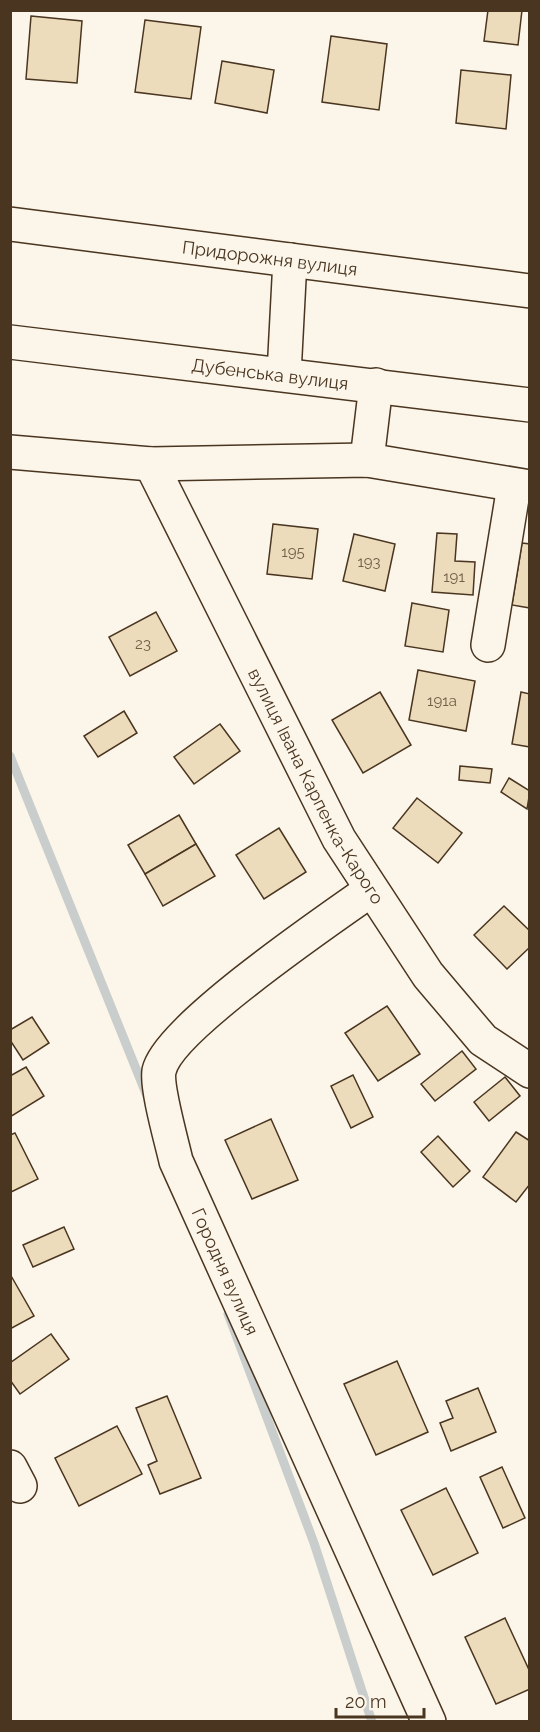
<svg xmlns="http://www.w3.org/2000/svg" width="540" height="1732" font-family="Raleway,sans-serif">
<rect width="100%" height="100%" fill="#fbf6e9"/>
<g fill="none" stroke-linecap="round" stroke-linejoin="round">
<g stroke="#c9cecd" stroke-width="9">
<path d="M10,756L147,1096"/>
<path d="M228,1314L314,1543L372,1722"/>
</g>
</g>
<g fill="#ecdcbc" stroke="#4a3520" stroke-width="1.5">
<path d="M488,10H522L518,45L484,41Z"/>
<path d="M31,16L82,21L77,83L26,79Z"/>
<path d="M145,20L201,27L191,99L135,92Z"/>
<path d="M331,36L387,44L379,110L322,102Z"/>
<path d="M222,61L274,70L267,113L215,103Z"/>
<path d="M461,70L511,75L506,129L456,123Z"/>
<path d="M273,524L318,529L312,579L267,574Z"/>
<path d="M437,533L457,534L455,561L475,562L473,595L432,592Z"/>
<path d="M354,534L395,544L385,591L343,581Z"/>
<path d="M522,543L530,544V608L512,605Z"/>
<path d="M412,603L449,610L443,652L405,646Z"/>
<path d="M156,612L177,651L130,676L109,637Z"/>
<path d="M418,670L475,681L466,731L409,720Z"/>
<path d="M380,692L411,745L363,773L332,720Z"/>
<path d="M521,692L530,694V747L512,744Z"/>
<path d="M124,711L137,733L98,757L84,736Z"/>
<path d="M220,724L240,751L194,784L174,757Z"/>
<path d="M460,766L492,769L490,783L459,780Z"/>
<path d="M509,778L530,791L527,809L501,792Z"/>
<path d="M417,798L462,833L438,863L393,828Z"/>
<path d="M179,815L196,844L145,874L128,845Z"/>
<path d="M279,828L306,872L264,899L236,855Z"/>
<path d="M196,844L215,876L163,906L145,874Z"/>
<path d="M504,906L530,931V947L507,969L474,935Z"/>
<path d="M387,1006L420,1054L378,1081L345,1033Z"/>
<path d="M32,1017L49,1043L23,1060L10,1040V1030Z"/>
<path d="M462,1051L476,1069L435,1101L421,1084Z"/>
<path d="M26,1067L44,1096L10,1117V1076Z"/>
<path d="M353,1075L373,1117L351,1128L331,1086Z"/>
<path d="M505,1077L520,1096L489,1121L474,1102Z"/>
<path d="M271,1119L298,1180L252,1199L225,1140Z"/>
<path d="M516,1132L530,1141V1184L516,1202L483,1177Z"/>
<path d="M15,1133L38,1179L11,1192L10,1135Z"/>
<path d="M438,1136L470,1171L453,1187L421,1152Z"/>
<path d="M64,1227L74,1249L33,1267L23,1245Z"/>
<path d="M10,1274L34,1316L10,1329Z"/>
<path d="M51,1334L69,1359L20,1394L10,1380V1363Z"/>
<path d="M397,1361L428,1432L376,1455L344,1384Z"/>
<path d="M478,1388L496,1432L451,1451L440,1423L453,1418L446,1401Z"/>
<path d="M167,1396L201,1478L160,1494L148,1465L157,1461L136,1408Z"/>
<path d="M117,1426L142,1474L79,1506L55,1458Z"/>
<path d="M502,1467L525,1518L503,1528L480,1477Z"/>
<path d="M446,1488L478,1553L433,1575L401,1510Z"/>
<path d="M505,1618L530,1672V1689L496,1704L465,1637Z"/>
</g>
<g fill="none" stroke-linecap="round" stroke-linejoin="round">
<defs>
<g id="minor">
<path id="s1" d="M10,224L530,291"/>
<path d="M284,374L290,260"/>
<path d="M10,452L151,464L367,460L530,487"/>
<path d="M367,460L376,385"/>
<path id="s2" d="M151,464L339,839L428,975L483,1040L530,1071"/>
<path d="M488,645L514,486"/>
<path id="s3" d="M371,890C331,918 168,1029 159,1071C156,1087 172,1143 176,1161L429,1722"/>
<path d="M10,1467L20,1486"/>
</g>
<g id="major">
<path id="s4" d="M10,342L530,405"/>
</g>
</defs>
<use href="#minor" stroke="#4a3520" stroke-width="36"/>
<use href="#major" stroke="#4a3520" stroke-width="36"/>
<use href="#minor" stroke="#fbf6e9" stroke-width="33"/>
<use href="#major" stroke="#fbf6e9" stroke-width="33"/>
</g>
<g text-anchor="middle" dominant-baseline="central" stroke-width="4.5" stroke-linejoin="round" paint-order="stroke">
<g font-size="15" fill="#725f47">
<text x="293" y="552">195</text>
<text x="369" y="562">193</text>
<text x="454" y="577">191</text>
<text x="143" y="644">23</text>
<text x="442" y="701">191а</text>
</g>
<g font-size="18" fill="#4a3520" stroke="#fbf6e9">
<text stroke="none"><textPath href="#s1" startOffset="262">Придорожня вулиця</textPath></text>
<text stroke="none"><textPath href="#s4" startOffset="262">Дубенська вулиця</textPath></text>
<text stroke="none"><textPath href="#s2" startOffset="362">вулиця Івана Карпенка-Карого</textPath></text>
<text stroke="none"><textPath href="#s3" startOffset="494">Городня вулиця</textPath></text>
</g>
</g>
<rect width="540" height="1732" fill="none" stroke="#4a3520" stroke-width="24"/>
<path d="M336 1708v9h88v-9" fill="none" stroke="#4a3520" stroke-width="3"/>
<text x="345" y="1708" font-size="18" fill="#4a3520" stroke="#fbf6e9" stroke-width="4.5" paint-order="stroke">20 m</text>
</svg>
